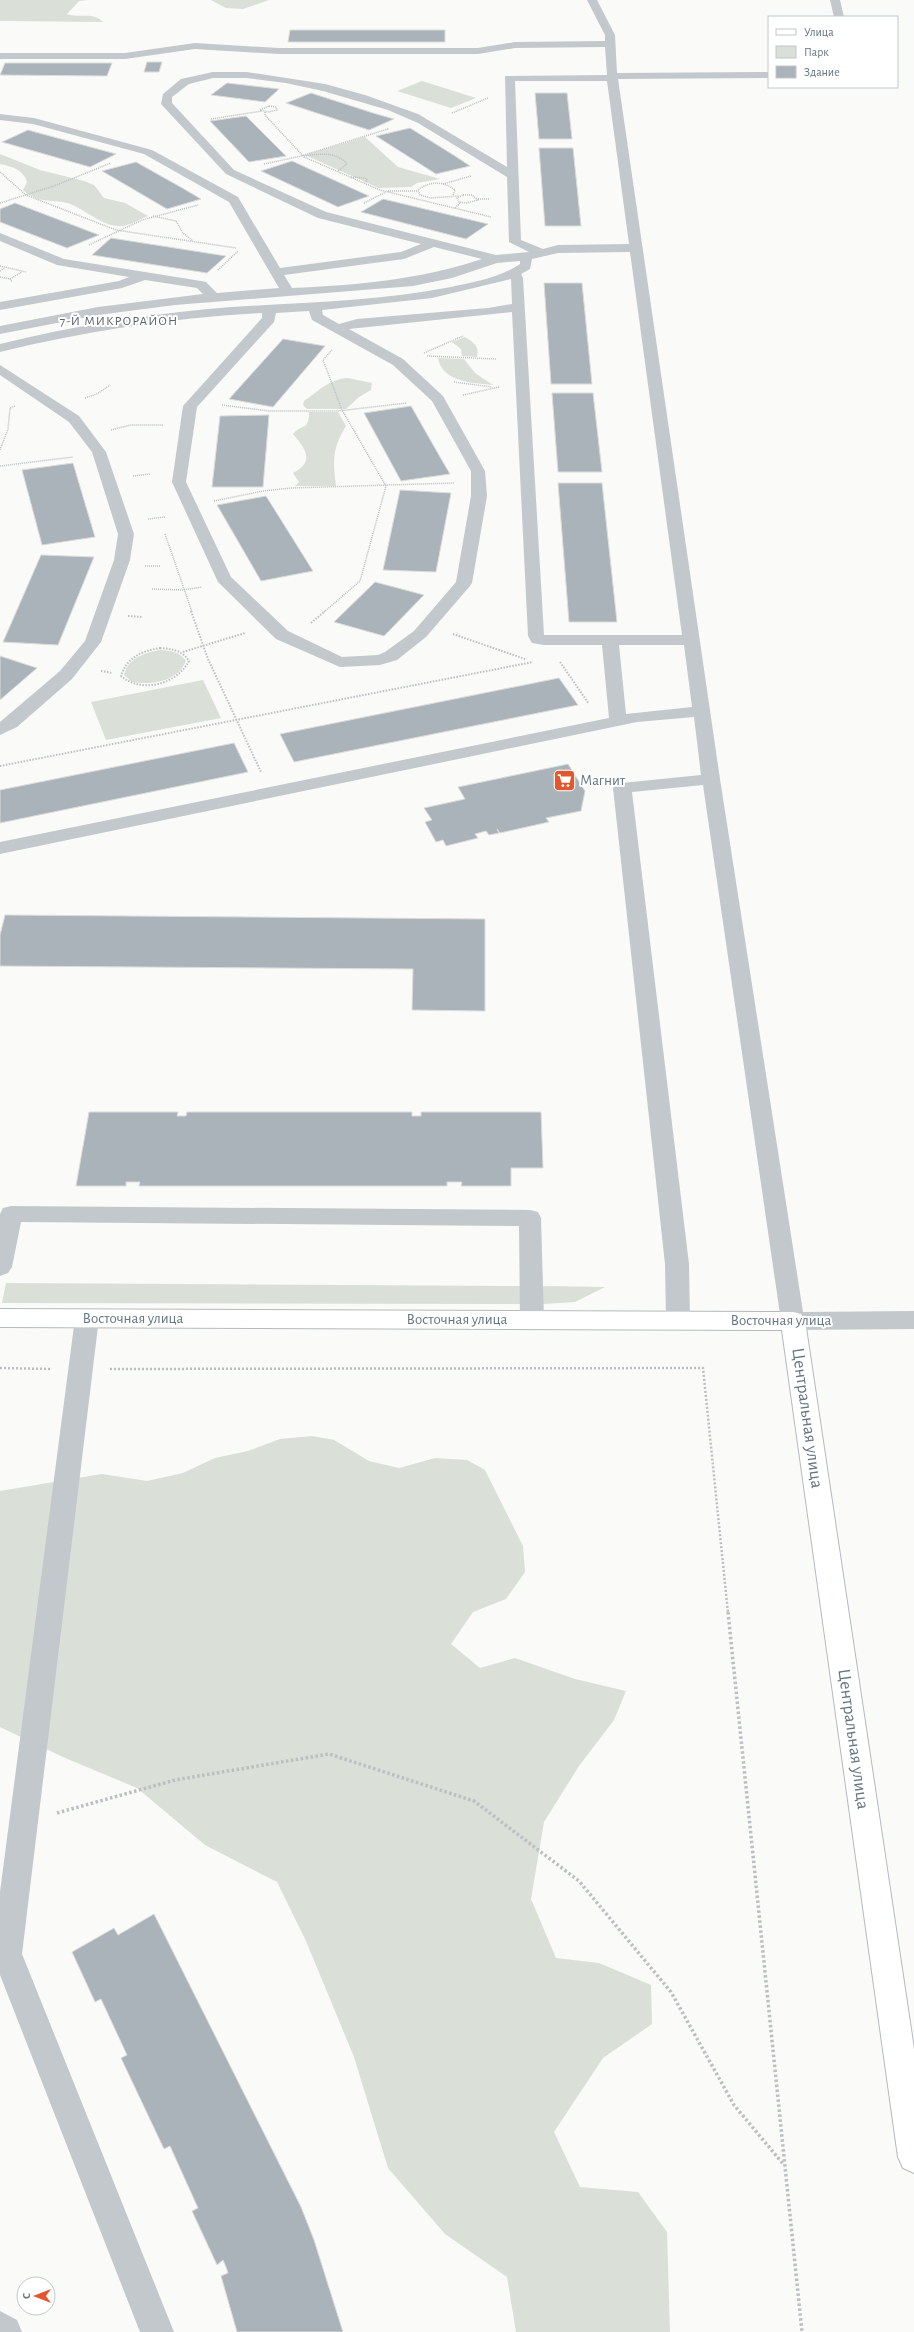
<svg xmlns="http://www.w3.org/2000/svg" width="914" height="2332" font-family="'Alegreya Sans',sans-serif">
<rect width="100%" height="100%" fill="#fafaf8"/>
<g fill="#dadfd7">
<path d="M0,0H87L79,1L67,14C81,19 92,11 103,22L0,21Z"/>
<path d="M211,0H269L243,9L226,8Z"/>
<path d="M422,81L476,98L451,108L397,91Z"/>
<path d="M365,137L398,167L440,179L417,183L411,187L379,188L305,155Z"/>
<path d="M0,154L40,170L84,181L94,185L104,198L125,203L148,216C140,219 129,226 121,226C101,227 85,208 67,203C51,199 39,204 23,190L27,182C24,170 11,166 0,164Z"/>
<path d="M465,337C473,342 480,346 477,357L462,356L461,349L452,342Z"/>
<path d="M438,358L464,359L475,373L493,385C473,383 442,382 438,358Z"/>
<path d="M348,378L372,383L371,390L359,397L346,409H307L303,405L304,401C319,391 329,379 348,378Z"/>
<path d="M309,412H338L346,426C332,449 333,460 336,486H295L299,482L293,473C315,462 306,449 293,434C302,423 309,432 309,412Z"/>
<path d="M160,650C171,651 179,651 186,661C177,682 152,685 132,682L124,675C128,658 144,653 160,650Z"/>
<path d="M203,680L221,718L106,740L91,702Z"/>
<path d="M6,1283L523,1286L522,1304L2,1303Z"/>
<path d="M541,1286L605,1287L575,1302L542,1304Z"/>
<path d="M312,1436L334,1440L369,1461L399,1468L435,1458L467,1460L485,1470L523,1546L525,1572L506,1599L473,1612L451,1644L480,1668L515,1658L575,1679L626,1691L614,1720L579,1766L544,1822L531,1899L556,1958L599,1963L651,1985L652,2024L603,2058L554,2132L580,2187L638,2192L667,2232L670,2332H516L507,2277L445,2234L388,2168L354,2057L306,1941L277,1882L205,1845L137,1788L63,1757L0,1727V1491L102,1474L147,1481L183,1473L215,1458L248,1451L280,1439Z"/>
</g>
<g fill="#aab3b9" stroke="#dcdcda">
<path d="M290,30H445V42H288Z"/>
<path d="M147,62H162L159,72H144Z"/>
<path d="M5,63H112L107,76L0,75Z"/>
<path d="M227,83L279,89L265,102L211,95Z"/>
<path d="M311,93L373,113L394,119L369,130L286,103Z"/>
<path d="M535,93H567L572,139H539Z"/>
<path d="M246,116L286,156L249,162L210,121Z"/>
<path d="M410,128L455,156L470,166L436,174L376,136Z"/>
<path d="M28,130L116,154L90,167L2,142Z"/>
<path d="M539,148H573L581,226H545Z"/>
<path d="M292,161L369,196L338,207L261,171Z"/>
<path d="M136,162L184,189L201,199L167,209L102,171Z"/>
<path d="M383,199L488,224L466,239L361,212Z"/>
<path d="M15,203L99,235L67,248L0,222V209Z"/>
<path d="M111,238L226,256L207,273L92,255Z"/>
<path d="M544,283H582L592,384H551Z"/>
<path d="M283,339L325,346L273,407L229,399Z"/>
<path d="M552,393H593L602,472H558Z"/>
<path d="M411,406L440,457L450,474L401,481L364,413Z"/>
<path d="M269,415L263,487H212L220,416Z"/>
<path d="M73,463L95,537L42,545L22,470Z"/>
<path d="M558,483H602L617,622H569Z"/>
<path d="M400,490L451,493L436,572L383,570Z"/>
<path d="M266,496L313,571L261,581L217,505Z"/>
<path d="M41,555L94,557L58,645L3,642Z"/>
<path d="M375,582L424,595L384,636L334,622Z"/>
<path d="M0,656L37,668L0,700Z"/>
<path d="M559,678L578,705L294,762L280,734Z"/>
<path d="M234,743L248,772L0,823V790Z"/>
<path d="M568,764L585,791L581,811L546,818L549,822L500,833L497,829L499,833L489,835L486,831L475,834L478,838L446,846L443,840L436,842L425,822L432,820L424,808L465,799L458,787Z"/>
<path d="M5,915L485,919V1011L412,1010L413,969L0,966V935Z"/>
<path d="M89,1112H178L177,1116H186L187,1112H412V1116H421V1112H541L543,1168H511V1186H461L462,1182H447V1186H139L140,1182H126V1186H76Z"/>
<path d="M154,1914L301,2207L314,2240L343,2332H237L221,2276L228,2273L226,2267L223,2260L217,2265L192,2211L198,2208L170,2146L164,2149L121,2058L127,2055L101,1999L95,2002L72,1952L114,1928L118,1935Z"/>
</g>
<g fill="none" stroke-linecap="round" stroke-linejoin="round">
<defs>
<path id="major" d="M0,1309L793,1312L801,1314L805,1321L914,2049V2173L903,2168L898,2157L782,1330L0,1327Z"/>
</defs>
<use href="#major" stroke="#b5babe" stroke-width="2"/>
<g stroke="#bbbfc2" stroke-width="1.5" stroke-dasharray="1 1" stroke-linecap="butt">
<path d="M269,106L276,107L277,110L268,112L260,110Z"/>
<path d="M265,112V115L304,157L380,190L491,217"/>
<path d="M452,113L488,98"/>
<path d="M211,119L262,111"/>
<path d="M304,156C319,154 336,151 347,164L338,171"/>
<path d="M264,164L301,156L388,129"/>
<path d="M0,172L26,195L116,230L236,248"/>
<path d="M351,177L365,178L367,180L365,183"/>
<path d="M443,184L471,176"/>
<path d="M388,191H418"/>
<path d="M453,195L455,190C444,181 429,181 418,190L420,195L430,198L459,196"/>
<path d="M463,195H472L478,200L467,203L459,202L457,198Z"/>
<path d="M478,199H490"/>
<path d="M0,203L54,186L111,163"/>
<path d="M364,203L386,192"/>
<path d="M455,208L461,202"/>
<path d="M153,216L176,221L183,233L193,241"/>
<path d="M89,245L142,220L198,205"/>
<path d="M0,266L26,272"/>
<path d="M218,270L238,251"/>
<path d="M0,271L5,268"/>
<path d="M0,277L10,279L12,282"/>
<path d="M10,279L22,272"/>
<path d="M424,353L463,336"/>
<path d="M427,356L496,359"/>
<path d="M454,382L492,387"/>
<path d="M463,395L499,387"/>
<path d="M85,398L97,394L110,385"/>
<path d="M222,405L269,411H338L407,403"/>
<path d="M111,430L130,425H163"/>
<path d="M0,450L8,429L10,408L15,406"/>
<path d="M0,466L73,457"/>
<path d="M133,476L150,474"/>
<path d="M214,501L263,491L291,488L454,483"/>
<path d="M148,519L165,517"/>
<path d="M165,534L192,612"/>
<path d="M145,566H161"/>
<path d="M152,589L183,590L202,587"/>
<path d="M324,612L360,581L386,486L342,410L323,360L332,350"/>
</g>
<g stroke="#bbbfc2" stroke-width="2" stroke-dasharray="1.5 1.5" stroke-linecap="butt">
<path d="M191,611L208,659L261,772"/>
<path d="M128,616L142,617"/>
<path d="M311,623L325,611"/>
<path d="M453,634L525,659"/>
<path d="M160,648C172,649 182,650 189,661C177,684 142,694 121,676C127,657 142,651 160,648Z"/>
<path d="M183,652L245,633"/>
<path d="M560,662L589,704"/>
<path d="M101,671L112,673"/>
<path d="M0,766L533,662"/>
</g>
<g stroke="#bbbfc2" stroke-width="2.5" stroke-dasharray="2 2" stroke-linecap="butt">
<path d="M0,1368L51,1369"/>
<path d="M110,1369L703,1368L728,1613"/>
</g>
<g stroke="#bbbfc2" stroke-width="3.5" stroke-dasharray="2.5 2.5" stroke-linecap="butt">
<path d="M728,1612L802,2332"/>
<path d="M57,1813L175,1780L329,1754L474,1801L579,1881L671,1992L734,2105L784,2165"/>
</g>
<g fill="#c3c8cc" fill-rule="evenodd">
<path d="M587,0H597L615,35L617,73L769,72V78L618,79L720,779L803,1312L914,1311V1329L793,1330L785,1328L781,1321L703,785L632,792L689,1264L690,1320L686,1327L678,1329L670,1327L666,1320L665,1264L613,788L616,784L622,783L701,775L694,717L637,722L0,854V842L609,718L602,645H544L532,643L528,636L512,312L349,329L403,359L443,396L485,471L487,496L472,583L470,586L426,637L397,660L380,665L340,667L276,639L218,582L172,482L183,406L262,318V313C174,318 86,331 0,352V344C68,327 138,316 208,309C289,302 371,303 451,287C475,282 499,278 520,264V261L497,263L452,278L413,286L175,305L98,315L0,334V326L98,307L203,294L197,288L145,280L122,288L0,310V302L119,281L129,277L57,265L0,241V233L64,259L201,281L206,282L217,293L279,288L229,202L144,154L33,124L0,120V114L34,118L152,150L238,197L280,268L401,252L421,244L318,218L226,174L161,104L163,94L181,79L213,72H247L325,84L365,95L418,114L507,167L505,76L607,75L605,47L515,48L478,54H279L195,49L125,59H0V53H125L195,43L279,48H478L515,42L605,41V35ZM213,78H247L286,83L323,91L388,110L418,123L507,177L509,242L529,252L496,255L326,212L234,170L172,103V97L189,84ZM515,81H607L629,244L558,245L543,249L521,240ZM434,247L482,259C418,280 359,285 292,288L284,275L404,259ZM630,252L682,635H544L523,278L521,274L530,269L532,259L558,253ZM511,279L512,304L488,308L357,319L339,324L323,315L322,310L432,298ZM309,311L312,320L393,365L432,401L471,471V496L456,582L414,631L385,652L378,655L342,657L288,631L231,577L186,482L197,407L274,322L276,313ZM619,645H684L692,707L626,714Z"/>
<path d="M830,0H840L844,17H834Z"/>
<path d="M0,365L79,416L106,452L134,534L130,560L101,642L72,679L17,727L0,735V722L60,671L85,641L114,560L118,534L92,452L69,422L0,375Z"/>
<path d="M11,1206L530,1210L538,1212L541,1218L544,1320L540,1327L532,1329L524,1327L520,1320L519,1226L21,1222L12,1267L8,1273L0,1276V1214L3,1208Z"/>
<path d="M87,1309L95,1311L99,1318L22,1954L174,2332H140L0,1975V1892L75,1318L79,1311Z"/>
<path d="M0,2311L17,2320L22,2332H0Z"/>
</g>
<use href="#major" fill="#fff" fill-rule="evenodd"/>
</g>
<defs>
<symbol id="supermarket-square" viewBox="-11 -11 22 22"><rect x="-9" y="-9" width="18" height="18" rx="4" fill="#e4572e" stroke="#fff"/><path d="M-6-5.5h2.5l.6 2H6L4.5 2H-2.5L-4.4-4H-6ZM-1.5 3.2a1.3 1.3 0 1 0 .1 0ZM3 3.2a1.3 1.3 0 1 0 .1 0Z" fill="#fff"/></symbol>
</defs>
<g fill-rule="evenodd">
<use href="#supermarket-square" x="552" y="768" width="25" height="25"/>
</g>
<g text-anchor="middle" dominant-baseline="central" stroke-width="4" stroke-linejoin="round" paint-order="stroke">
<g font-size="13" letter-spacing="1" fill="#57646e" stroke="#fff">
<text x="119" y="321">7-Й МИКРОРАЙОН</text>
</g>
<g font-size="15" fill="#657683" stroke="#fff" text-anchor="start">
<text x="580" y="780">Магнит</text>
</g>
<g font-size="15" fill="#657683" stroke="#fff">
<text x="133" y="1318">Восточная улица</text>
<text x="457" y="1319">Восточная улица</text>
<text x="781" y="1320">Восточная улица</text>
</g>
<g font-size="18" fill="#657683" stroke="#fff">
<text transform="translate(807 1418) rotate(82)">Центральная улица</text>
<text transform="translate(853 1739) rotate(82)">Центральная улица</text>
</g>
</g>
<rect x="768" y="16" width="130" height="72" fill="#ffffff" stroke="#c1c8cd"/>
<rect x="776" y="29" width="20" height="6" fill="#ffffff" stroke="#c1c8cd"/>
<text x="804" y="36" font-size="12" fill="#657683">Улица</text>
<rect x="776" y="46" width="20" height="12" fill="#dadfd7" stroke="#c1c8cd"/>
<text x="804" y="56" font-size="12" fill="#657683">Парк</text>
<rect x="776" y="66" width="20" height="12" fill="#aab3b9" stroke="#c1c8cd"/>
<text x="804" y="76" font-size="12" fill="#657683">Здание</text>
<g transform="translate(36 2296) rotate(270)"><circle r="19" fill="#ffffff" stroke="#c1c8cd"/>
<path d="M0-3L7 15L0 10L-7 15Z" fill="#e4572e"/>
<text y="-6" font-size="11" font-weight="bold" text-anchor="middle" fill="#657683">С</text>
</g>
</svg>
